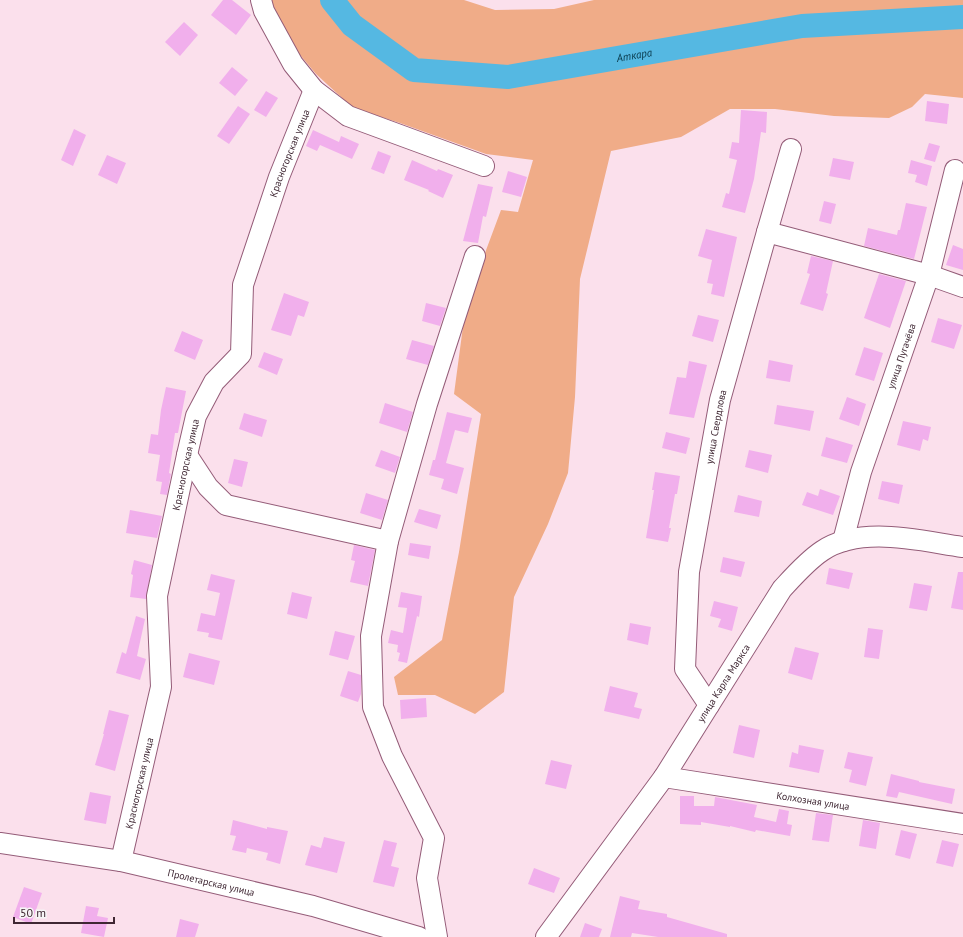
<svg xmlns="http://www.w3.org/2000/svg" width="963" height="937" font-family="'PT Sans',sans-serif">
<rect width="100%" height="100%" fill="#fbe0ec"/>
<path fill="#f0ac88" d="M271,0H464L495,10L554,9L594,0H963V98L925,94L912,107L889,118L834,116L775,109H730L681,137L611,151L580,279L575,397L568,473L548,524L514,597L504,692L475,714L435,695H398L394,677L442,640L459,552L481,414L454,394L466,304L501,210L518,212L533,160L486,154L400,123L353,108L316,74L285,37Z"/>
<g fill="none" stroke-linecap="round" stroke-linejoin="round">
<path stroke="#55b8e2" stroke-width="24" id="s1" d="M332,0L352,25L414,70L508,77L802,26L963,17"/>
</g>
<g fill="#f1afec">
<path d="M223,0H232L251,15L236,35L211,15Z"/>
<path d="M184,22L198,35L180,56L165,42Z"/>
<path d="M232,67L248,80L235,96L219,83Z"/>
<path d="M266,91L278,98L266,117L254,110Z"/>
<path d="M927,101L949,104L947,124L925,121Z"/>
<path d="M238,106L250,114L229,144L217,136Z"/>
<path d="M741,110L767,112L766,133L761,132L754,179L745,213L722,207L726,193L729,194L737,160L729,158L732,142L739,143Z"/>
<path d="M74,129L86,135L73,166L61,160Z"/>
<path d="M313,130L339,142L341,136L359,144L352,159L320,145L317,151L306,146Z"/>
<path d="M929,143L940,146L935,162L924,159Z"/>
<path d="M378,151L391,156L384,174L371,169Z"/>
<path d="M107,155L126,163L117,184L98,175Z"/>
<path d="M833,158L854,162L850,180L829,176Z"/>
<path d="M412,160L437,171L438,169L453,175L443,198L428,191L429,190L404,180Z"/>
<path d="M911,160L932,166L927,186L915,182L917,175L908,173Z"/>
<path d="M508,171L527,177L521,197L502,192Z"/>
<path d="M478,184L493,187L486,217L483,216L478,243L463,241Z"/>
<path d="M824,201L836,204L831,224L819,221Z"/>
<path d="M906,203L927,207L914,259L864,246L868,228L897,235L898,230H900Z"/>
<path d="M706,229L737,237L724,297L711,294L713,284L707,283L712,260L698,256Z"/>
<path d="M953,245L963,249V270L946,265Z"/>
<path d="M811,256L833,261L826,293L828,294L823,311L800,304L810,274L807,273Z"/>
<path d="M879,274L906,281L890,328L864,318Z"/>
<path d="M284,293L309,302L304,317L298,315L291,336L271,330Z"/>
<path d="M426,303L446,308L440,326L422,321Z"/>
<path d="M698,315L719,320L713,342L692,336Z"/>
<path d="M938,318L962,325L954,349L931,342Z"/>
<path d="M182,331L203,340L195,360L174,351Z"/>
<path d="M412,340L434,346L428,365L406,359Z"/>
<path d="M864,347L883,353L874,381L855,375Z"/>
<path d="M264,352L283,359L277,375L258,367Z"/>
<path d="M769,360L793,365L790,382L766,378Z"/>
<path d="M689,361L707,365L694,418L669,414L677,377L686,378Z"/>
<path d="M166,387L186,391L178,433H175L169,473L171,474L167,495L160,494L162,482L156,481L160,455L148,453L151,434L158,435L161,410Z"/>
<path d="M847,397L866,404L859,426L839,419Z"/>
<path d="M385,403L413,412L407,432L379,423Z"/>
<path d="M777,405L814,411L810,431L774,424Z"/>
<path d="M447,412L472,418L468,433L455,430L446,463L464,468L457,494L441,489L444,479L429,475L433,460H435Z"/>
<path d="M244,413L267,420L262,437L239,429Z"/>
<path d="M903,421L931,427L928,441L923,439L920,451L897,445Z"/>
<path d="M666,432L690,438L686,454L662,448Z"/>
<path d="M826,437L853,445L847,463L821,456Z"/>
<path d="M381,450L400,457L395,473L375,466Z"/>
<path d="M749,450L772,455L768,473L745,467Z"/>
<path d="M234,459L248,462L242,487L228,483Z"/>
<path d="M655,472L680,476L677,494H675L669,528H671L668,542L646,538L654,490H652Z"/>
<path d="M882,481L903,485L899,504L878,499Z"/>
<path d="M820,489L840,496L833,515L802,505L807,492L818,496Z"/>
<path d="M366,493L388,500L382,520L360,513Z"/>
<path d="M738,495L762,501L759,517L734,512Z"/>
<path d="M419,509L441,515L437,529L414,522Z"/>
<path d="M130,510L162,516L157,538L126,533Z"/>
<path d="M410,543L431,546L429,559L408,555Z"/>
<path d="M354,545L375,550L368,586L350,582L355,561L351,560Z"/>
<path d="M723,557L745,562L741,577L720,572Z"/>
<path d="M134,560L152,565L146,599L130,597L133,575L131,574Z"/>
<path d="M829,568L853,573L849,589L826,584Z"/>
<path d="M958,572H963V610L951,608Z"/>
<path d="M211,574L235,580L222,640L208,637L209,633L197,631L201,613L215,616L220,593L207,590Z"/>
<path d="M914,583L932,586L927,611L909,608Z"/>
<path d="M292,592L312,597L307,619L287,614Z"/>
<path d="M401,592L422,596L419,617L417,616L407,663L398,661L400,653L397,652L398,645L388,643L391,630L403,633L407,608L398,607Z"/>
<path d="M714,601L738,607L732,631L718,627L721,619L710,616Z"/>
<path d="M136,616L145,619L137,656L146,659L140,680L116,673L122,652L126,654Z"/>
<path d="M630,623L651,627L648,645L627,640Z"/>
<path d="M868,628L883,630L879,659L864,657Z"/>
<path d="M335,631L355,636L348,660L329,655Z"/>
<path d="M795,647L819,653L812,680L788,673Z"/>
<path d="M189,653L220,661L214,685L183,677Z"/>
<path d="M348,671L361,675V694L358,702L340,696Z"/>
<path d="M610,686L638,693L634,707L642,709L639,719L604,711Z"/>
<path d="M426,698L427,717L401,719L400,700Z"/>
<path d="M109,710L129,715L115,771L95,765L104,734H103Z"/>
<path d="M739,725L760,730L754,758L733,753Z"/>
<path d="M799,745L824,750L819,773L789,767L792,752L798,754Z"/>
<path d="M848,752L873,757L866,786L849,782L852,770L844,768Z"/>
<path d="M551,760L572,765L566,789L545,784Z"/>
<path d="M891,774L919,781V782L955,789L952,804L899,792L897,798L886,796Z"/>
<path d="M90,792L111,796L106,824L84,820Z"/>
<path d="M680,796H694V806H714L715,797L757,805L754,817L776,822L779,809L789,811L787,824L792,825L790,836L756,830L755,832L730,826V827L701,822V825L680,824Z"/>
<path d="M816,813L833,815L829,842L812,840Z"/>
<path d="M233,820L267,829V827L288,831L280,864L266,860L268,853L247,848L246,853L232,850L236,836L230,835Z"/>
<path d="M863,820L880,823L876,849L859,846Z"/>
<path d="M901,830L917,834L910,859L895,855Z"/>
<path d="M324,837L345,842L337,873L305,865L311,845L321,848Z"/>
<path d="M384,840L397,843L391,866L399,868L394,887L373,882Z"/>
<path d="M942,840L959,844L953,867L936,863Z"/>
<path d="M534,868L560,878L554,893L528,884Z"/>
<path d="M24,887L42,893L31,924L13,917Z"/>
<path d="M620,896L640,901L638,909L667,914V917L727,934V937H658L632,933L631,937H610Z"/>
<path d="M86,906L99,908L97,916L108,918L104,937L81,933Z"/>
<path d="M180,919L199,924L195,937H176Z"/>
<path d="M585,923L602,929L599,937H580Z"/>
</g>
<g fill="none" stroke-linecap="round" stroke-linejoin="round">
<defs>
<g id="minor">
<path d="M261,0L264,11L293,64L314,90L348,116L484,166"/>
<path d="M767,232L929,275L963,287"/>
<path d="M187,455L208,487L226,505L388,541"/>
<path id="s2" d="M843,541L861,472L929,275L955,170"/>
<path id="s3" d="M709,705L685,669L689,572L720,400L767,232L791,149"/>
<path id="s4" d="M664,777L963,824"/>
<path id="s5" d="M0,843L121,861L313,906L419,937"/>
<path id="s6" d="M121,861L161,687L157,596L187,455L196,416L214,382L241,354L243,285L279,177L314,90"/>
<path d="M437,937L427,878L434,838L392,756L373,707L371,636L388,541L427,404L475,256"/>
<path id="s7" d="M546,937L664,777L782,589C794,576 807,561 822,551C861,525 920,541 963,547"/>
</g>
</defs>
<use href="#minor" stroke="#945c78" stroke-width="22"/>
<use href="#minor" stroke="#fff" stroke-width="20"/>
</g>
<g text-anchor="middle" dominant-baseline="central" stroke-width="3" stroke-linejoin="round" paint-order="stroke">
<g font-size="10" fill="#3f2733" stroke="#f6f6f6">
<text stroke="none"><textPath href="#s6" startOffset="740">Красногорская улица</textPath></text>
<text stroke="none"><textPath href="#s2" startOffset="194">улица Пугачёва</textPath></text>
<text stroke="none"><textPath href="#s3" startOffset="288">улица Свердлова</textPath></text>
<text stroke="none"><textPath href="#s6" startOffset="404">Красногорская улица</textPath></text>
<text stroke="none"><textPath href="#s7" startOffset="310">улица Карла Маркса</textPath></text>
<text stroke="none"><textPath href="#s6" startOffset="80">Красногорская улица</textPath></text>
<text stroke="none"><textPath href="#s4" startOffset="151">Колхозная улица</textPath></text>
<text stroke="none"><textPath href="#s5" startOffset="215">Пролетарская улица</textPath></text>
</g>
<g font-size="11" font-style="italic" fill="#073647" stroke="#f6f6f6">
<text stroke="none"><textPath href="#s1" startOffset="331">Аткара</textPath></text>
</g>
</g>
<path d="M14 917v6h100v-6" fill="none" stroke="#3f2733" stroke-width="2"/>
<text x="20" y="917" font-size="12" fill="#3f2733" stroke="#f6f6f6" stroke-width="3" paint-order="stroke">50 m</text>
</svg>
